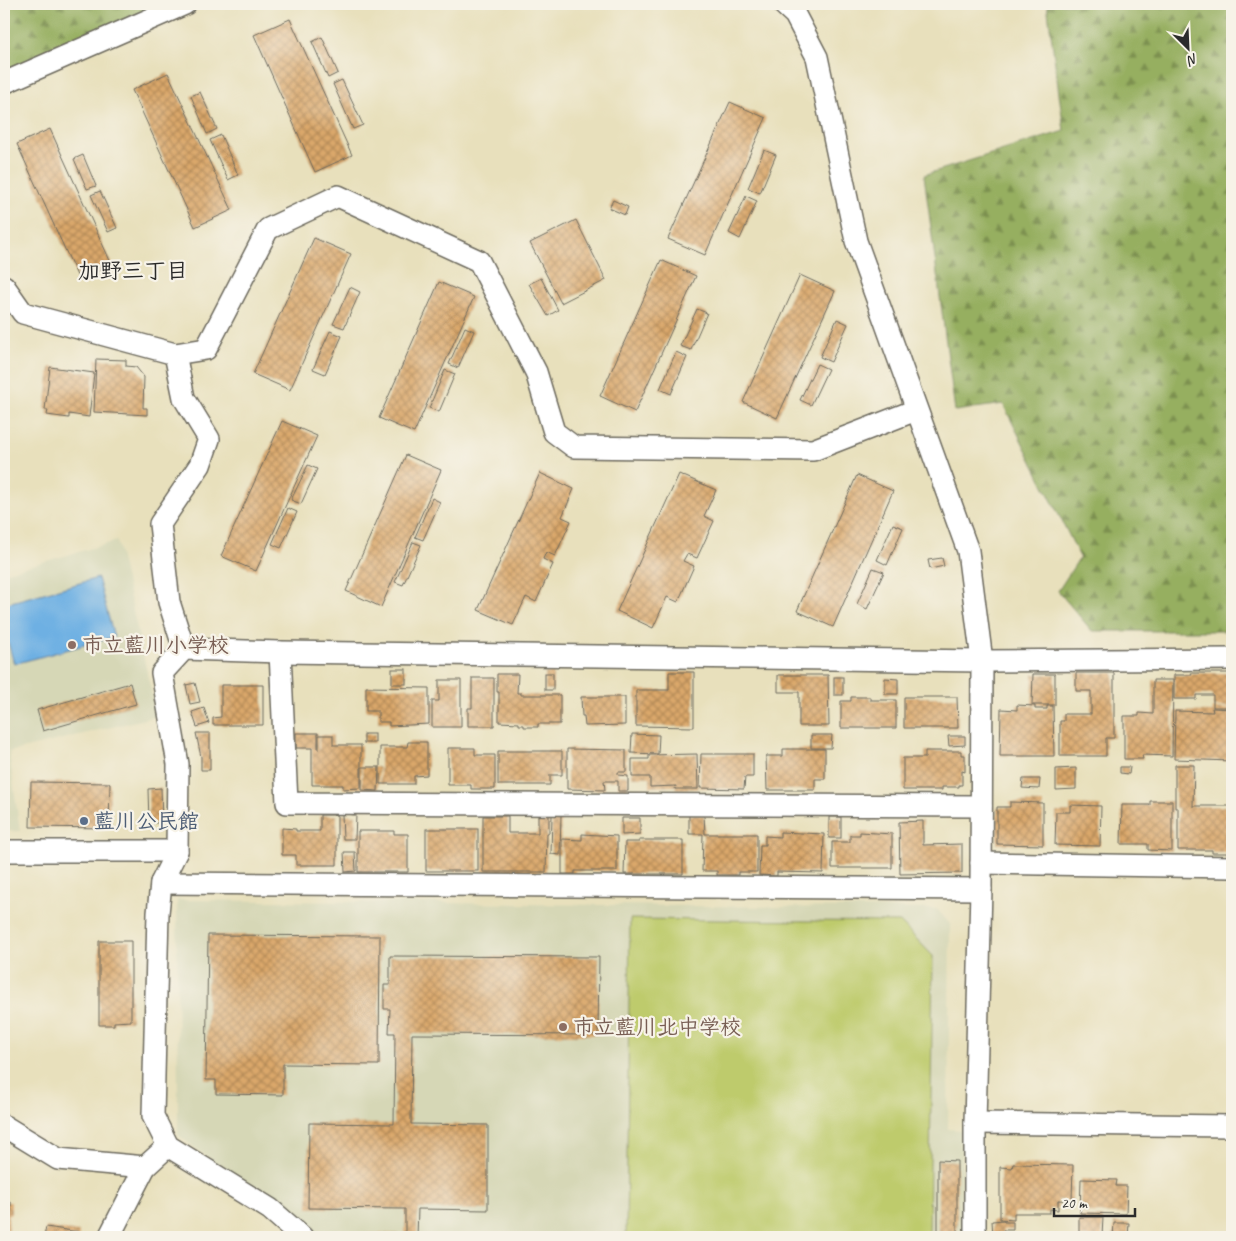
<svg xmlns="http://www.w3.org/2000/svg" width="1236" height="1241" font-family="Caveat,'Klee One',sans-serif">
<defs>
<pattern id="forest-firs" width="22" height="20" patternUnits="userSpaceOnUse" patternTransform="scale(1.25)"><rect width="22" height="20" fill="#96af60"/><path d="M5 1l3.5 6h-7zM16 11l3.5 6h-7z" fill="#7b8f4f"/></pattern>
<pattern id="building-cross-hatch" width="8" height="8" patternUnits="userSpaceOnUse" patternTransform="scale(1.25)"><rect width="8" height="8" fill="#daa76a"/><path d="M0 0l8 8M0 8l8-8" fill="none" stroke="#b18857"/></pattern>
</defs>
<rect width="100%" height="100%" fill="#f7f3e8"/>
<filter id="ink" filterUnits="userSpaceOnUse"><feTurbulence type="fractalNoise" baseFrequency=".02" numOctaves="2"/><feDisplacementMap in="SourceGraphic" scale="10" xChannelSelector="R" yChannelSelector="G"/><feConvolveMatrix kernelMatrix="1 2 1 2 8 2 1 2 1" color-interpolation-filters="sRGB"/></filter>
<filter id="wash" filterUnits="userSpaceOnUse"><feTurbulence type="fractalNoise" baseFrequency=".0096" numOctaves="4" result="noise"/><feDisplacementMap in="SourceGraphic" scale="20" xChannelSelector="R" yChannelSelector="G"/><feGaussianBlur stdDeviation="1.12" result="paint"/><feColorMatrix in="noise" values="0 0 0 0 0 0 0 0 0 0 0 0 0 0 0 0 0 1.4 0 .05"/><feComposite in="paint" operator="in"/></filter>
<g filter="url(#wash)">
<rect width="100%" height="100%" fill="#e8e0bc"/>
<g fill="#d6d7b6">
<path d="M117,541L157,716L9,752L20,831H4V573Z"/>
<path d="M177,900L937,909L950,924L948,1129L962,1130L963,1237H313L178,1135Z"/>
</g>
<g fill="url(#forest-firs)" stroke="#606d46">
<path d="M4,4H160L4,73Z"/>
<path d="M1047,4H1232V631H1092L1058,591L1080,557L1003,404L955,411L924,175L1064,131Z"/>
</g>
<path fill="#becb6c" stroke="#747b4c" d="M630,919L900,922L933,956L929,1237H626Z"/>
<path fill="#6eb0e3" stroke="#4c6e87" d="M98,578L114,637L14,664L4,628V604Z"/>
<g id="blocks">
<g fill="url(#building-cross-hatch)">
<path d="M290,19L352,155L315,172L254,35Z"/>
<path d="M322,37L338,73L328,78L312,42Z"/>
<path d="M168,73L232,210L195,227L132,90Z"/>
<path d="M342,80L363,125L353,129L333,84Z"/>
<path d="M200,92L217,129L207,134L191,96Z"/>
<path d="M730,102L766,118L705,255L668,239Z"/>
<path d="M50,129L112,265L79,280L17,144Z"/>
<path d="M221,135L238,175L228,180L210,140Z"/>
<path d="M764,150L776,155L760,193L748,188Z"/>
<path d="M83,155L96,186L87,189L74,159Z"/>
<path d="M100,191L117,228L108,232L91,195Z"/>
<path d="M746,196L757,201L740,239L729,233Z"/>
<path d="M613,200L628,207L625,215L609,208Z"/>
<path d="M576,220L606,280L561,303L530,243Z"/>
<path d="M314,238L351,254L290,390L253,374Z"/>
<path d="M661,260L696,276L635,412L600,396Z"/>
<path d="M800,275L835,291L777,418L743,402Z"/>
<path d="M541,278L558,310L548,316L529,284Z"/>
<path d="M439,282L474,297L414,433L379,418Z"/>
<path d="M350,287L360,292L344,328L333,324Z"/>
<path d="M697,309L707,313L691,350L680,346Z"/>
<path d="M837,319L848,324L831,362L820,357Z"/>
<path d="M465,327L474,331L458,368L449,364Z"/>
<path d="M330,331L342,336L325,374L313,369Z"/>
<path d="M676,352L687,357L671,394L660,389Z"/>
<path d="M96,359L126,360V366L136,367L144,377L143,408H147V415L94,412Z"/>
<path d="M817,364L828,369L811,405L800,400Z"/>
<path d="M50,367L94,373L89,417L69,414V418L47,415L48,410H45Z"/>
<path d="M445,370L455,374L439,412L429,408Z"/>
<path d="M282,421L317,436L256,571L221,556Z"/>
<path d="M406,455L441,470L381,607L346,591Z"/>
<path d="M308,465L317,469L301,504L291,500Z"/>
<path d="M540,473L574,489L562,517L571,521L555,556L546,552L543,559L553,564L536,602L526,597L513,625L478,610Z"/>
<path d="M679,474L716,490L704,516L714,521L697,558L687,554L683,561L694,566L678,602L667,597L653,628L617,611Z"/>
<path d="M857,475L893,491L833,627L797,611Z"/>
<path d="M432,498L440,502L423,540L415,537Z"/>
<path d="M288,508L297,512L281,548L272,544Z"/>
<path d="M893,524L903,528L887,565L877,560Z"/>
<path d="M413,542L421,545L403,585L395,582Z"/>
<path d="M942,558L944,566L930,569L928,560Z"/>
<path d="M873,568L884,572L867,609L857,604Z"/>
<rect x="392" y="669" width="14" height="15"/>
<path d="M669,672H694V727L636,726V690H669Z"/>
<rect x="545" y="673" width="8" height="17"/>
<path d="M1076,673H1114V738H1106V756H1060V721H1064V714H1091V691H1076Z"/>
<path d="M1191,673H1231V707H1213V695H1196V699H1174V675H1192Z"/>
<path d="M497,674H518L517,693H521V695H560V724H538V727H524V725H519V723L499,722V692H497Z"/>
<path d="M1033,674H1055V705H1032Z"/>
<path d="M778,675H828L829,726H799V692H778Z"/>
<rect x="834" y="677" width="9" height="18"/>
<path d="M472,678H494V726H468V708H472Z"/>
<path d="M885,678L898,679V694H885Z"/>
<path d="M439,680H461V727H432V701H439Z"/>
<path d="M1153,680H1173L1172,756L1142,755L1143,759H1124V716H1139V713L1153,714Z"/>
<path d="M130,683L136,704L43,731L37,710Z"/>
<path d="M195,683L200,702L190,704L186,685Z"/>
<path d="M221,685H263V725H213V718L221,717Z"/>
<path d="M366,687L429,688V724L389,726V722H378V711H366Z"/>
<path d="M581,697H625V725L585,726L584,716H582Z"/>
<path d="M851,697H870V700H896V728H841V701H851Z"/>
<path d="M904,697H957L958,728H904Z"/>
<path d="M1017,705L1035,706V709H1047V706H1053L1054,756H1000L1001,709L1017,710Z"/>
<path d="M204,708L209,723L197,727L192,712Z"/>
<path d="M1212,708L1232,709V761L1174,759L1175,711L1213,712Z"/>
<path d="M196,733H210V770H201V757Z"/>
<path d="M296,733H318V749H319V735H333V745H361V788L343,789V785H312V748H296Z"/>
<rect x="364" y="734" width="11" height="9"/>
<path d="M632,734L659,735L658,754L631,753Z"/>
<path d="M811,735H832L831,748H811Z"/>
<path d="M948,736H965V745L949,746Z"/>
<path d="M408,742H427V775L414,776V784H380V747H407Z"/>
<path d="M448,748H475V755H495V789H471V785H448Z"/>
<path d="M567,749L626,750V772H618V775L628,776V791H618V781H604L605,790L567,789Z"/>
<path d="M783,749H825V779H815V790H767L766,756H783Z"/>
<path d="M498,751H562V775H550V785H498Z"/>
<path d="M925,751H961V755H965V772L962,771V785H959V787H942V790H903V758H925Z"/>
<path d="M697,754L698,789H675L676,786L650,787V777H632V759H649V755Z"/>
<path d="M701,754H753V777H745L744,789L700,788Z"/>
<path d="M1175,765H1194L1193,806H1232L1231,853H1212V850H1178V808H1175Z"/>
<path d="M362,767H379L378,791L362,790Z"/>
<path d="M1120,767H1130L1129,774L1120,773Z"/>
<path d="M1076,768V789L1056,790V769Z"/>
<path d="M1023,779H1040L1039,789L1022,788Z"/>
<path d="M31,782L110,783L109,828L30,827Z"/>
<path d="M161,788L162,823H149L148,789Z"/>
<path d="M1150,801H1172V851L1148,850V844H1121L1122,805H1150Z"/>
<path d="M1010,802L1043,803V845L997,844V807H1010Z"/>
<path d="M1070,805L1101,806L1100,846L1055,845L1056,812H1070Z"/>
<path d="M342,814L356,815L355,839H343Z"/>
<path d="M320,815H337V865H296V855H282V828L296,829V831H320Z"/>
<path d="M538,815H549V833H547L546,872H483V816H508V833H538Z"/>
<path d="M552,815H561L560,855L551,854Z"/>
<path d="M689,815H704L705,834H757V872H738V875H717V871H702L703,834H689Z"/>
<rect x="829" y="817" width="12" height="21"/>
<path d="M622,818H640V834L622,835Z"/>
<path d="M923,821V845L962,844V873L900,874L899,822Z"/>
<rect x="426" y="829" width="52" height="42"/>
<path d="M358,831H394V834H408V872H358Z"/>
<path d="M780,832L824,834L823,873L777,872V876L759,875L760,845H765V836L780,837Z"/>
<path d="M860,832L892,834V868H832V842H850V835H860Z"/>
<path d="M582,834L617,836V871H575V874H562V839L582,840Z"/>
<path d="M639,840H683V874H624L625,842H639Z"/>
<path d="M344,852H355L356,871L345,872Z"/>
<path d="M208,935L380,936L379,1065L283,1064V1095L216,1094V1080H206Z"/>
<path d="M99,941H131V1021L114,1022V1025H99Z"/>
<path d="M390,956L599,957L598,1035L412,1034L411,1124L488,1125V1210L418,1209L417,1237H349V1233L405,1234V1209L308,1208L309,1123L394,1124L395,1033H389L390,1009H384V985H390Z"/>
<path d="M938,1160L957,1161V1237H938Z"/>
<path d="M1013,1164L1073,1165L1072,1201L1058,1200V1210L1050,1209V1213H1014V1220L1000,1219V1167L1012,1168Z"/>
<path d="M1081,1179L1117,1180L1116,1186H1127L1126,1214L1080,1213Z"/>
<path d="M4,1202H11V1215H8L9,1235H4Z"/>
<path d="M1079,1217H1103L1102,1237H1079Z"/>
<path d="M1004,1220V1222H1013V1230H1003V1237H993L992,1221Z"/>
<path d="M1114,1223H1129L1128,1237H1113Z"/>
<path d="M46,1227L79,1232V1237H44Z"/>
</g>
</g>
</g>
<g filter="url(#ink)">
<use href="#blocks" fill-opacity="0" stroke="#6d6a5e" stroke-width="1"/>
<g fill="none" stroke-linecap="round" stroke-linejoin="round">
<defs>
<g id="street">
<path d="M783,4L795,15L817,57L856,241L968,551L982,661L981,889L975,1123V1237"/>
<path d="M4,83L185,4"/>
<path d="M4,286L23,313L175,354L206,349L268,229L338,196L479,261L536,372L554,432L574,447L813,450L916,410"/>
<path d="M175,354L184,398L209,439L200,465L160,524L169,602L184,649"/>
<path d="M280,652L287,803L981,806"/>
<path d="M4,851H177"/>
<path d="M981,863L1232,867"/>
<path d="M161,883L981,889"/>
<path d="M975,1123L1232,1126"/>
<path d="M4,1126L58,1159L145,1167"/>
<path d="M109,1237L145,1167L168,1146"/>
<path d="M302,1237L270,1209L168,1146L153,1116L158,913L161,883L177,851L178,764L162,673L184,649L280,652L982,661L1232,659"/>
</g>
</defs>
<use href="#street" stroke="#6d6a5e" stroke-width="24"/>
<use href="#street" stroke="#fff" stroke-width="21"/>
</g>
</g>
<g fill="#8d6e63" stroke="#f7f3e8" stroke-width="2">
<circle cx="72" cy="645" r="5"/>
<circle cx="563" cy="1027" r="5"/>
</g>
<circle fill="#5c6f8a" stroke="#f7f3e8" stroke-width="2" cx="84" cy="821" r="5"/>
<g text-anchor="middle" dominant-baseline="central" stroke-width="4.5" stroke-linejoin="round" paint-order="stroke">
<g font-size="21" font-weight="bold" fill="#785e54" stroke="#f7f3e8" text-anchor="start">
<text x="82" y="645">市立藍川小学校</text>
<text x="573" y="1027">市立藍川北中学校</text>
</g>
<g font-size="21" font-weight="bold" fill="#4e5e75" stroke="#f7f3e8" text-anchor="start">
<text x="94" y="821">藍川公民館</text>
</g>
<g font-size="22" font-weight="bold" fill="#2b2b2b" stroke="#f7f3e8">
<text x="133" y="271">加野三丁目</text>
</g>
</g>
<rect width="1236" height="1241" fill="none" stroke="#f7f3e8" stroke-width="20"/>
<g transform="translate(1188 48) rotate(156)" stroke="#f7f3e8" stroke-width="4" paint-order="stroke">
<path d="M0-4L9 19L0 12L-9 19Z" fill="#2b2b2b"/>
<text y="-8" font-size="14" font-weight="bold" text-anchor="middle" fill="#2b2b2b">N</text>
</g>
<path d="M1054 1208v8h81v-8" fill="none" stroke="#2b2b2b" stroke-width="2.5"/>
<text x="1061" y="1208" font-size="15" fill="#2b2b2b" stroke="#f7f3e8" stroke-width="4" paint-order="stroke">20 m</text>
</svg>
